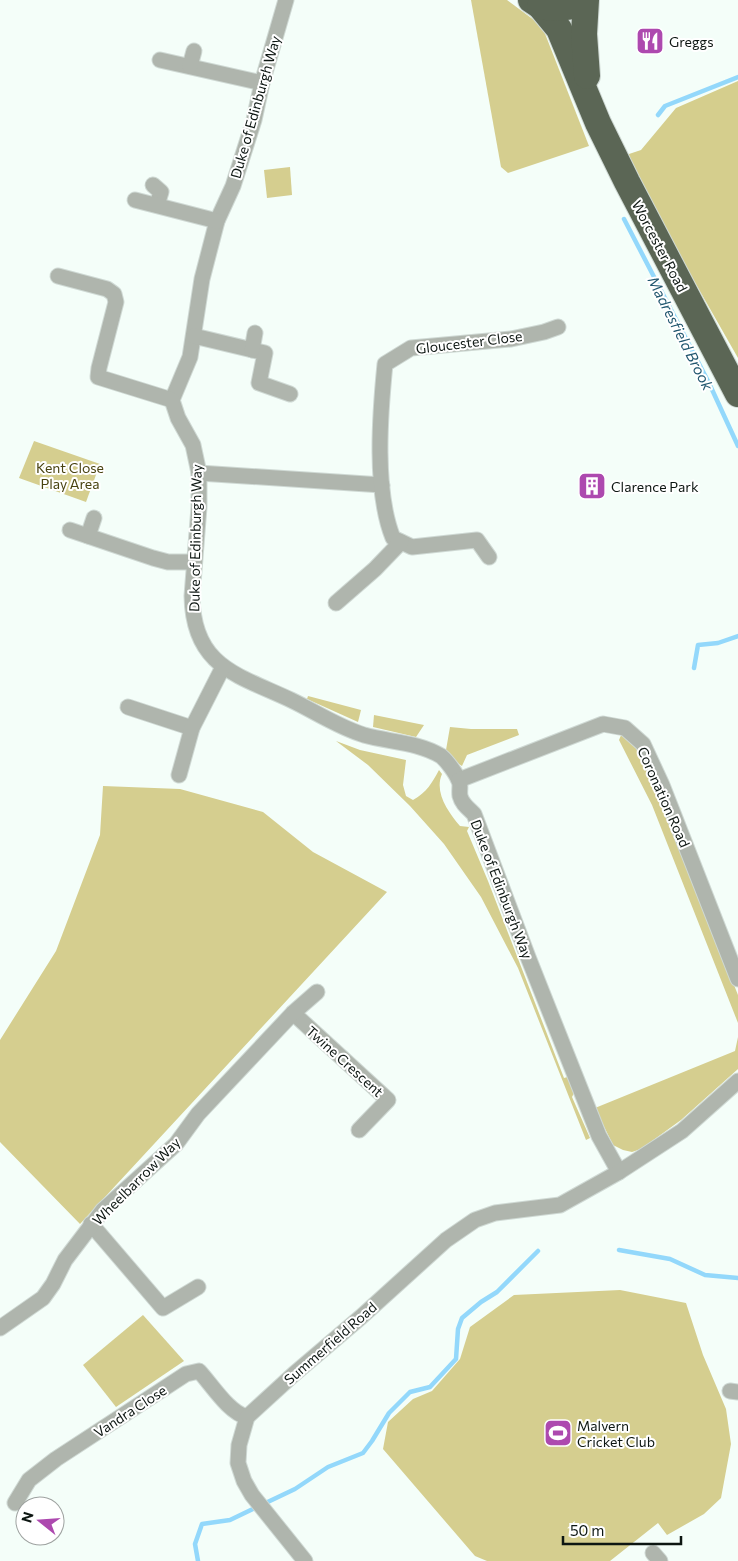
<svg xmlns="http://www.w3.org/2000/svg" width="738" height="1561" font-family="Commissioner,sans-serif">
<rect width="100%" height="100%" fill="#f4fef9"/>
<g fill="#d5ce8f">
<path d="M471,0H507L542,26L589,146L508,173L501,167Z"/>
<path d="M290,167L292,195L267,198L264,170Z"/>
<path d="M34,441L100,464L86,502L19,478Z"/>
<path d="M308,696L361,710L358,722L307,699Z"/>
<path d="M374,715L424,725L416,737L373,727Z"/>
<path d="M450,727L471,729H517L519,735L467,755L462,766C455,762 453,755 446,750Z"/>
<path d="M622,733L640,749L738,995V1023L652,805L619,740Z"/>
<path d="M336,741L360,750L406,760L403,785L406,796L413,800C427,792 432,783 439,770L442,774C434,792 448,812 460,826L469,827L467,831L488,881L564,1078L571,1076L576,1089L572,1097L590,1138L586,1140L518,968L481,897L444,844L410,806L368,765Z"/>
<path d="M103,786L180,789L263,812L313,852L387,892L80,1224L0,1142V1040L56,951L100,835Z"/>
<path d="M738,1037V1069L681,1120L641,1149L632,1152L623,1150L613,1145L595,1108L735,1051Z"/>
<path d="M620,1290L686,1303L703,1355L726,1409L731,1444L721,1498L704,1514L667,1535L658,1523L610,1561H487L475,1556L383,1449L388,1422L413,1399L432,1391L460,1359L470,1327L514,1295Z"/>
<path d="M143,1315L184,1361L116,1407L83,1365Z"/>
</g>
<path fill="#d5ce8d" d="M738,81V358L623,156L641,150L676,108Z"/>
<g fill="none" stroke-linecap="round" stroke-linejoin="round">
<g stroke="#93d8fb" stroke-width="4.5">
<path d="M658,115L665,106L738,77"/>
<path d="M624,219L709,383L738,446"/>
<path d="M694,668L698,645L718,643L738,636"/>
<path d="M619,1250L670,1259L705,1275L738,1278"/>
<path d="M198,1561L195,1544L202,1524L230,1520L295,1489L328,1467L363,1453L372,1441L389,1413L410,1392L430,1387L456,1359L458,1329L462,1318L481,1302L497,1292L538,1251"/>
</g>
<defs>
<g id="street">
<path d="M286,0L262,83L254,120L233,186L217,221L202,279L190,357L172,400L178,418L193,445L199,473V507L192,596C193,667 238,675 291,700C316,712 338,727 364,735C389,742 418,742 441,756C447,761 456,773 459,781C461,785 459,791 460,796C462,804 468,808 474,814L528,957L599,1136L619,1172"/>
<path d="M160,60L262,83"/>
<path d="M190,66L194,51"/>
<path d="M153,185L161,192L157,205"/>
<path d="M135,200L217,221"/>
<path d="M58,276L107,289L114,294L116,302L99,368L98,377L172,400"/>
<path d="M194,336L265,353L259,383L290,394"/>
<path d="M252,350L255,333"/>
<path d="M199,473L382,485"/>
<path d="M70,530L153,558L168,562H194"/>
<path d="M88,536L94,518"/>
<path d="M489,557L477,540L412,547L393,538C374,491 380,414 385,364L411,348L511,339L544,332L558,327"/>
<path d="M336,603L375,569L401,542"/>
<path d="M128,707L192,728"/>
<path d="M179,775L192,728L223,667"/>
<path d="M459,780L603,724L625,728L643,744L662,785L738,979"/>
<path d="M293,1013L388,1100L359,1130"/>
<path d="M91,1224L163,1308L198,1287"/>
<path d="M0,1328L43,1298L53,1284L65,1260L103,1210L176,1144L198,1114L293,1013L317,992"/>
<path d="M730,1391L738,1392"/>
<path d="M15,1503L29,1480L56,1459L186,1374L199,1371C212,1385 229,1413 247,1417"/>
<path d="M653,1553L660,1561"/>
<path d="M305,1561L252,1495L244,1481L238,1463L239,1445L247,1417L294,1374L361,1317L446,1240L475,1220L495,1213L560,1205L619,1172L682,1131L738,1081"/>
</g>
<g id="highway">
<path d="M531,0L540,6L559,29L598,123L627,182L738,394"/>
<path d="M540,6C560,10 568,8 586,0L584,34L587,76"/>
</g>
</defs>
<use href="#street" stroke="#cfd9d4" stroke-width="17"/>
<use href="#highway" stroke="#cfd9d4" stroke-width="28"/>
<use href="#street" stroke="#afb5ad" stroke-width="15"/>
<use href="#highway" stroke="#5b6655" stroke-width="26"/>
</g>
<defs>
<symbol id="restaurant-square" viewBox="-11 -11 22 22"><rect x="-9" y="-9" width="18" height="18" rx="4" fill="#ad49af" stroke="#fff"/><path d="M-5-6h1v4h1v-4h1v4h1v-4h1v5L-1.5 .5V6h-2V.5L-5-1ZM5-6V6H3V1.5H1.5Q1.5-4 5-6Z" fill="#fff"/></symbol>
<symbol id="building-square" viewBox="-11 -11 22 22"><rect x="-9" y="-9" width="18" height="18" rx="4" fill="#ad49af" stroke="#fff"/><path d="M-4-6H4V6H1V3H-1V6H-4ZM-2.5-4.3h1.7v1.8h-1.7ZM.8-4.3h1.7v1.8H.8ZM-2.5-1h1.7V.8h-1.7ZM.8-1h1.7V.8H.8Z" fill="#fff"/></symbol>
<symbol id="stadium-square" viewBox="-11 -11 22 22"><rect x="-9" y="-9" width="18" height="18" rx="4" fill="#ad49af" stroke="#fff"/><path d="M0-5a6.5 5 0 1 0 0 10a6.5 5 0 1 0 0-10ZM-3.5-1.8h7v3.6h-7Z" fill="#fff"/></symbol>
</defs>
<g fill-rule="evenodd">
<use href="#restaurant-square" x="634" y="25" width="32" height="32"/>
<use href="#building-square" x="576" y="470" width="32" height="32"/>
<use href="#stadium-square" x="542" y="1417" width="32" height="32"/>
</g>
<g text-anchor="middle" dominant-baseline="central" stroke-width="4" stroke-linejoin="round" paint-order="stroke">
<g font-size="14" fill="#0d1612" stroke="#fff" text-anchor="start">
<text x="669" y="41">Greggs</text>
<text x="611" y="486">Clarence Park</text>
<text x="577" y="1425">Malvern<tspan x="577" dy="16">Cricket Club</tspan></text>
</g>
<g font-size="14" fill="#0d1612" stroke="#fff">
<text transform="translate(255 107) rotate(-74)">Duke of Edinburgh Way</text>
<text transform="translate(660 246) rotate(62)">Worcester Road</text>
<text transform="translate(469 342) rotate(-7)">Gloucester Close</text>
<text transform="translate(195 538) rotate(-89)">Duke of Edinburgh Way</text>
<text transform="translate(664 797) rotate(66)">Coronation Road</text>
<text transform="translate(502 889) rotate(69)">Duke of Edinburgh Way</text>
<text transform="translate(345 1061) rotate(42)">Twine Crescent</text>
<text transform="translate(136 1181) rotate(-45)">Wheelbarrow Way</text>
<text transform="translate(330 1343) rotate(-41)">Summerfield Road</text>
<text transform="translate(130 1411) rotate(-33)">Vandra Close</text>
</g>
<g font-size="14" fill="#494311" stroke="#fff">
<text x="70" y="467">Kent Close<tspan x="70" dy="16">Play Area</tspan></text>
</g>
<g font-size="15" font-style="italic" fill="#22576f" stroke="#fff">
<text transform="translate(681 333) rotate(63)">Madresfield Brook</text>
</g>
</g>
<g transform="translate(40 1521) rotate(287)"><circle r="24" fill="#ffffff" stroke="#9ea2a0"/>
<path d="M0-4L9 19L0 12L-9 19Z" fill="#ad49af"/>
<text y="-8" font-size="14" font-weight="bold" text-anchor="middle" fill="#0d1612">N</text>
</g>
<path d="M563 1536v8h118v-8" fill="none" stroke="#0d1612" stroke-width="2.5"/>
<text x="570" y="1536" font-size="15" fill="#0d1612" stroke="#ffffff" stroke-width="4" paint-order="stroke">50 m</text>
</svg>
